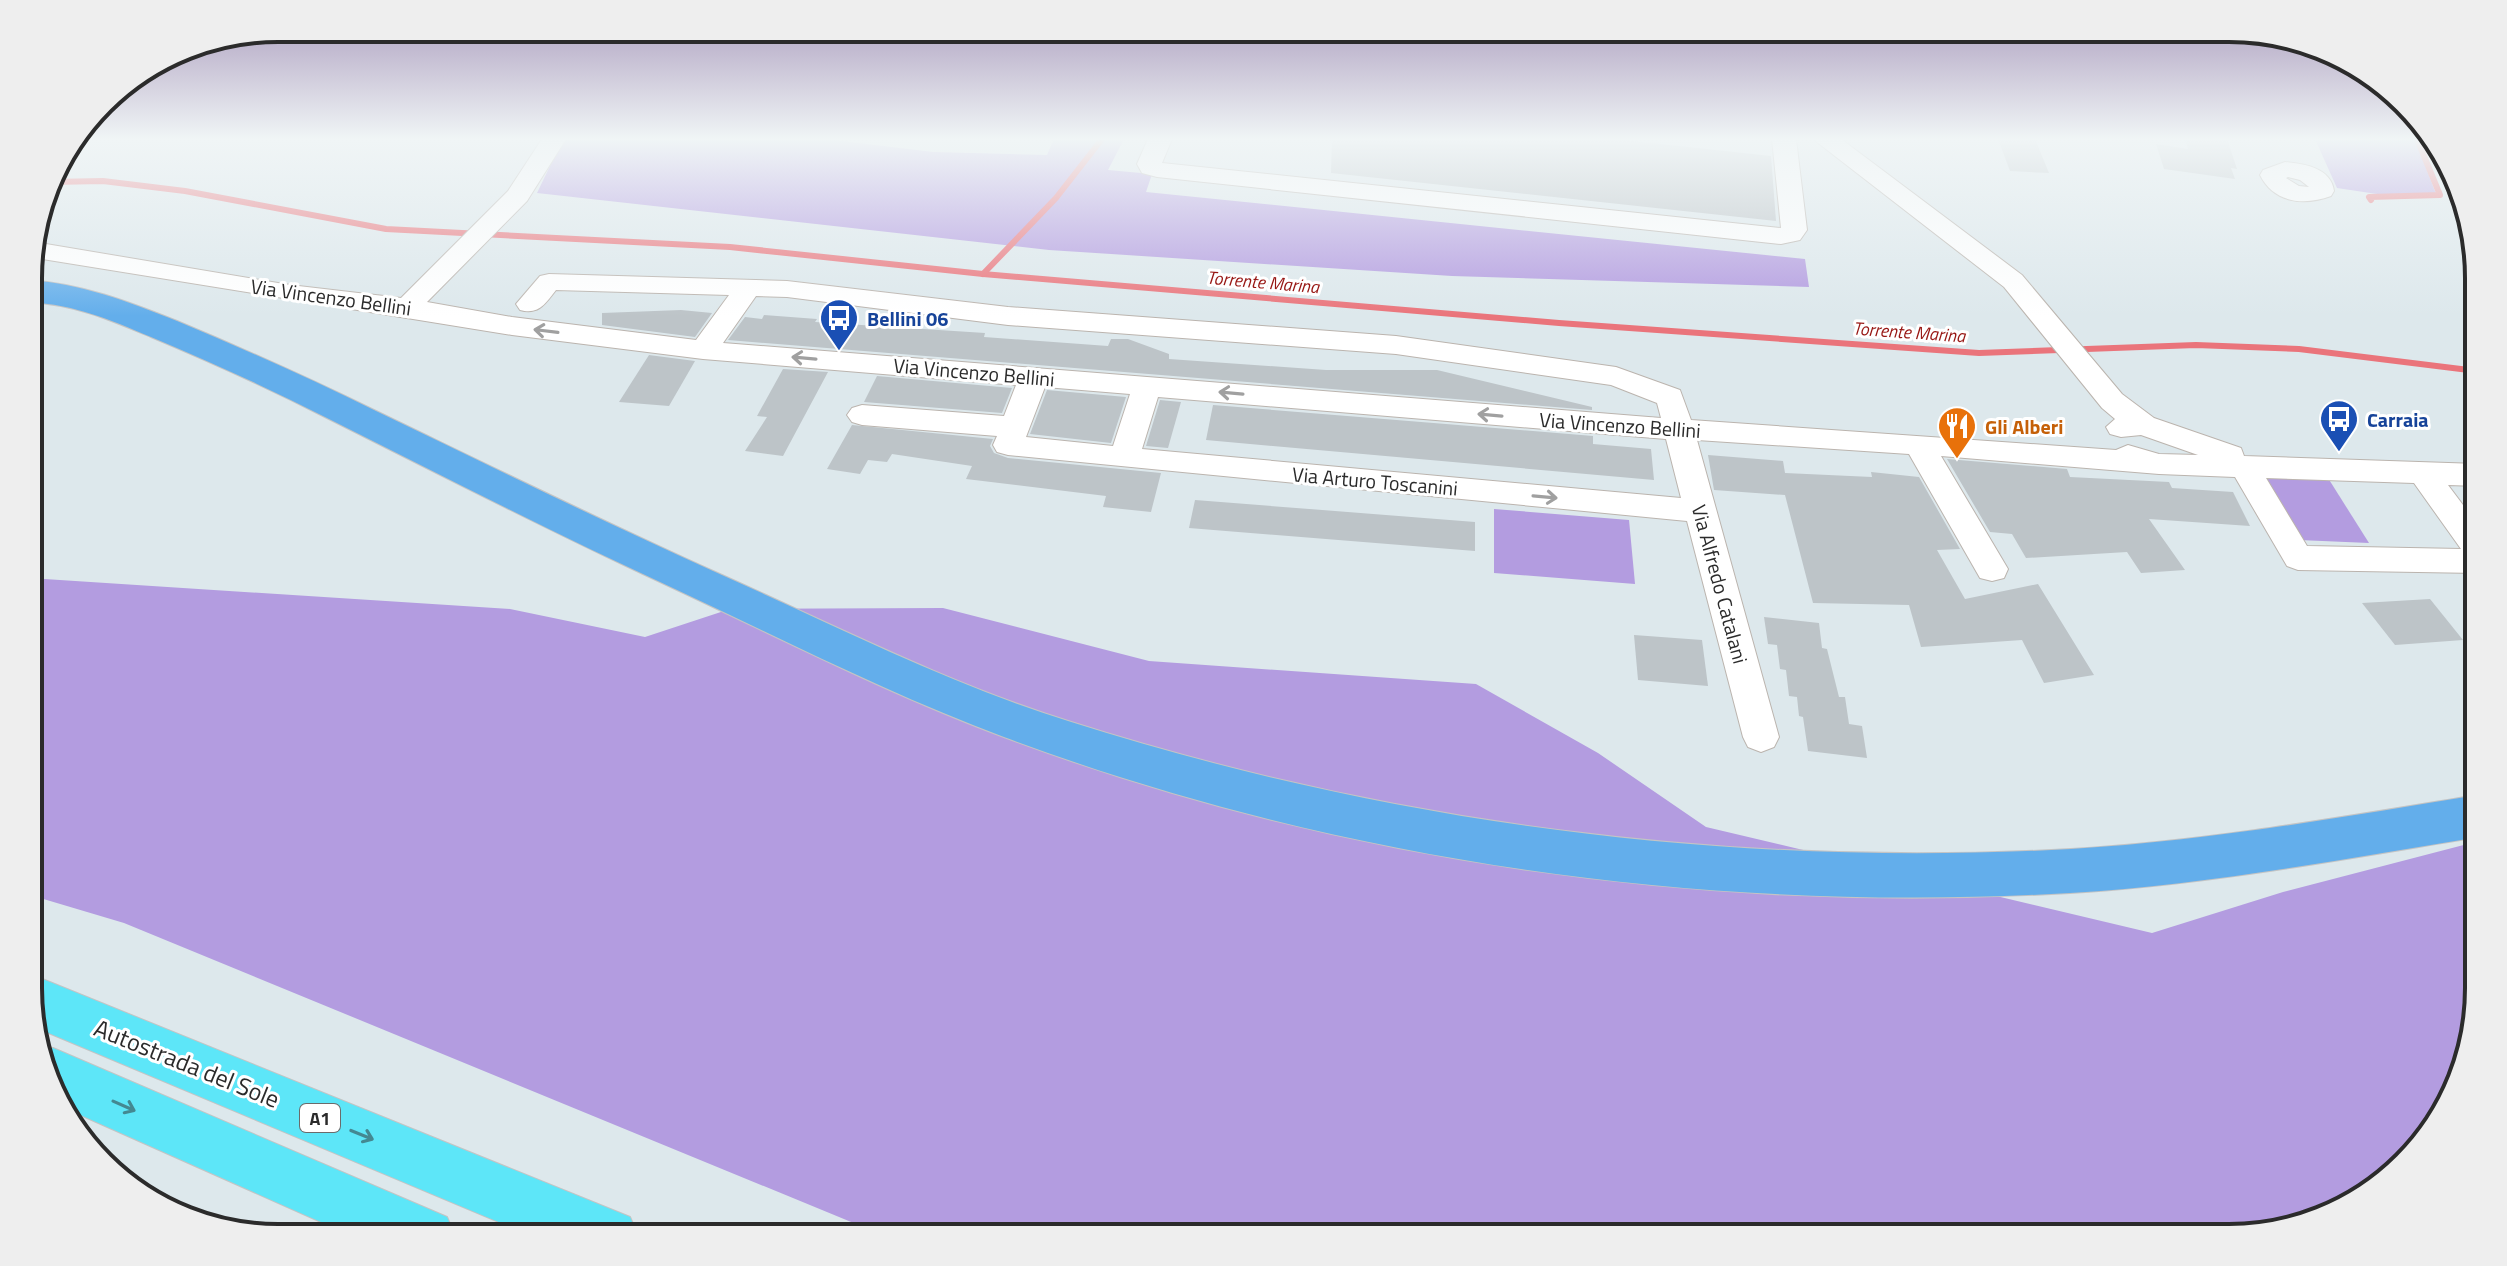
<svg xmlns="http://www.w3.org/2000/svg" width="2507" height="1266" font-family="'Titillium Web',sans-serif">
<rect width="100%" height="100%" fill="#dde8ec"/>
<g fill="#b39ce0">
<path d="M563,139H824L933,152L1047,155L1054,139H1124L1108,170L1152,174L1146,192L1805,259L1809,287L1452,276L1049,250L537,193Z"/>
<path d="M2315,139H2415L2436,194L2397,197L2337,188Z"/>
<path d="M2261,476L2328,478L2369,543L2299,540Z"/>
<path d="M1494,509L1629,520L1635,584L1494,573Z"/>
<path d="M29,578L510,609L645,637L730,609L943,608L1149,661L1476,684L1598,753L1706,827L2152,933L2283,892L2479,841V988L2453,1098L2368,1196L2245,1237L890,1238L124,923L30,895Z"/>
</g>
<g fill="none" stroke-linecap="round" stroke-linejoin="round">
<g stroke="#ea747b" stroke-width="6">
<path d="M50,182L103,181L185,191L386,229L730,247L983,274L1559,323L1979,353L2196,345L2299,349L2477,371"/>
<path d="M2371,200L2369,197L2440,195L2417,139"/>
<path d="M983,274L1056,198L1102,139"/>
</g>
</g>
<g fill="#bdc4c8">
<path d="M1332,139H1614L1771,156L1776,221L1331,173Z"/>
<path d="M1998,139H2035L2049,173L2010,171Z"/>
<path d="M2185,139H2227L2237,169L2231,168L2235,179L2164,169L2156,144L2188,149Z"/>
<path d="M681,310L712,313L695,337L602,325V313Z"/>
<path d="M764,315L817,319L815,322L985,333L984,337L1108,346L1111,339H1128L1169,354V359L1326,370H1437L1592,407V410L728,340L745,317L762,319Z"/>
<path d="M649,355L695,361L669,406L619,402Z"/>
<path d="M783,369L828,372L783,456L745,451L767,417L757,416Z"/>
<path d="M877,376L1012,388L1002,413L864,402Z"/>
<path d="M1047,390L1126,397L1111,443L1030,434Z"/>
<path d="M1160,400L1181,402L1168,448L1146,446Z"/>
<path d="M1213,405L1593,436V444L1651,449L1654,480L1206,440Z"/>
<path d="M852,425L993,439L990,446L994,453L1008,458L1161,473L1151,512L1103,507L1106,496L966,479L972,466L892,454L887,462L868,460L860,474L827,469Z"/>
<path d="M1708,455L1783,461L1785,473L1872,477L1871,472L1919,477L1960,549L1937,550L1965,599L2038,584L2094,675L2044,683L2022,640L1921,647L1909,605L1813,603L1785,495L1714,490Z"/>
<path d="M1947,459L2067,469L2070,477L2169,482L2172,488L2233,492L2250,526L2149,519L2185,570L2141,573L2127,552L2026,558L2012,534L1990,532Z"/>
<path d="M1195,500L1475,522V551L1189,528Z"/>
<path d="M2430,599L2463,640L2395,645L2362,603Z"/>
<path d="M1764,617L1819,623L1822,648L1827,649L1839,697H1845L1849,724L1862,726L1867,758L1808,751L1803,717L1799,716L1797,697L1789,696L1786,670L1780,669L1777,645L1768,644Z"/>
<path d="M1634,635L1702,640L1708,686L1638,680Z"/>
</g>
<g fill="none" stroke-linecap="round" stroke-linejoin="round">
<defs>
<g id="minor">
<path d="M542,139H566L527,201L427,302L512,317L696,340L729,295L556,290C545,304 539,315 520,310L516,304L540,276L549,274L787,281L1008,307L1396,336L1616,367L1680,390L1691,420L2116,450L2128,445L2159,454L2198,455L2141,435L2121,437L2110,434L2106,427L2115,419L2102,408L2004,287L1813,139H1841L2022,275L2122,394L2154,418L2241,448L2244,456L2478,464V486L2448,485L2478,525V573L2298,570L2287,566L2235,477L2159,474L1941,456L2008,569L2004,578L1992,581L1980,578L1909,454L1697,440L1779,737L1774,747L1761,752L1748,747L1743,737L1687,521L1008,455L997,452L993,445L997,436L862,425L852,422L847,415L852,408L862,405L1004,416L1016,385L703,359L512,335L30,257L34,242L290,285L401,298L508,191ZM756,296L787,297L1008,325L1396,354L1611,385L1657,403L1661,418L723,343ZM1045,387L1130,394L1113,446L1026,437ZM1158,397L1666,439L1681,498L1142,449ZM2266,478L2414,483L2461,549L2307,546Z"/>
<path d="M1148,139H1172L1162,163L1781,228L1772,139H1796L1807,230L1800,240L1781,244L1157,177L1142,173L1137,164Z"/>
<path d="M2285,162C2305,164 2331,168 2334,191L2331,196C2304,206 2274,203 2260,175L2263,170ZM2288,177L2300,180L2309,187L2299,186L2286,178Z"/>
</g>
<path id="major" d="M29,280C82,284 127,301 177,321C244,349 311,379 376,411C488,465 600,520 713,571C830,623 946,683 1068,721C1391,824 1732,868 2071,849C2207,841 2343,817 2478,795L2479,837C2343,859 2207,885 2070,893C1711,914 1341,863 1004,737C891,695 784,640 675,589C557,535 443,476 327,418C270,389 211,362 151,337C108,319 76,305 29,302Z"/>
<g id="highway">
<path d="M30,974L630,1217L639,1238H537L32,1026Z"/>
<path d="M53,1048L447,1217L456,1238H357L67,1109L43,1052Z"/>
</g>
</defs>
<use href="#minor" stroke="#bbb4ae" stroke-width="2"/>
<use href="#major" stroke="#c4c4c4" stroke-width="2"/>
<use href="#highway" stroke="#c4c4c4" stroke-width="2"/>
<use href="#minor" fill="#fff" fill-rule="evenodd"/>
<use href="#major" fill="#63aeeb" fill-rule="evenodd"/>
<use href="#highway" fill="#5de6f8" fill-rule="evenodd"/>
</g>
<defs><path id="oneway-shaft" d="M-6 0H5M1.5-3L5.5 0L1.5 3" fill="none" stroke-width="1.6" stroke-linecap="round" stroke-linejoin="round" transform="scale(2)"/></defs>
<g stroke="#a0a0a0">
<use href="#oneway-shaft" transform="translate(546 331) rotate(-173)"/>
<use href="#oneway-shaft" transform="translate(804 358) rotate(-175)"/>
<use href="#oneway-shaft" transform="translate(1231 393) rotate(-175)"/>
<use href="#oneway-shaft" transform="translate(1490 415) rotate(-175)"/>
<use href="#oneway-shaft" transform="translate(1545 497) rotate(5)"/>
</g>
<g stroke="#448892">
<use href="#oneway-shaft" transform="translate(124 1106) rotate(24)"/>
<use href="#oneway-shaft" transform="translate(362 1135) rotate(22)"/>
</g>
<linearGradient id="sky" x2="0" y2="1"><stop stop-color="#a99abc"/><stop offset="0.44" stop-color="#f0f5f6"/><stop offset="1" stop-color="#f0f5f6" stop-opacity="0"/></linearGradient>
<rect width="2507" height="316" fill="url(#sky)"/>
<defs>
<symbol id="bus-pin" viewBox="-11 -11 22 30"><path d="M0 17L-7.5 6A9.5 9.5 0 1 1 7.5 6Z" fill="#1a4fb4" stroke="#fff"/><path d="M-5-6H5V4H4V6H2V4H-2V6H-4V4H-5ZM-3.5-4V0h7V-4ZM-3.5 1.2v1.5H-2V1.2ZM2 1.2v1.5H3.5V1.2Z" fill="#fff"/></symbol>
<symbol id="restaurant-pin" viewBox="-11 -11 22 30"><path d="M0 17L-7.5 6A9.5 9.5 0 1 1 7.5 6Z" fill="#e8710a" stroke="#fff"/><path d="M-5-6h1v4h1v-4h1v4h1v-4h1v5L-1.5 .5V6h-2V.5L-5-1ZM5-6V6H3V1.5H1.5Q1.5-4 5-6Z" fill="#fff"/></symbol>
</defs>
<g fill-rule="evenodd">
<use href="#bus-pin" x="817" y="296" width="44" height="60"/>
<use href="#bus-pin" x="2317" y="397" width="44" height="60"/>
<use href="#restaurant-pin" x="1935" y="404" width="44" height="60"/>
</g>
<g text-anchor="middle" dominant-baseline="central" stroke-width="6" stroke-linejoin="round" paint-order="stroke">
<g font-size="18" font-style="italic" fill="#971613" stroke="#fff">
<text transform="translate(1263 282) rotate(5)">Torrente Marina</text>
<text transform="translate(1909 332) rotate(4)">Torrente Marina</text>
</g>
<rect fill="#fff" stroke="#6b6b6b" stroke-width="2" x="300" y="1104" width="40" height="28" rx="6"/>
<g font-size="18" font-weight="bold" fill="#2b2b2b">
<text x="320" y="1118">A1</text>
</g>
<g font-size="20" fill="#2b2b2b" stroke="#fff">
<text transform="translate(331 297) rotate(8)">Via Vincenzo Bellini</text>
<text transform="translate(974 372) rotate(5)">Via Vincenzo Bellini</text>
<text transform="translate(1620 425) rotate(4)">Via Vincenzo Bellini</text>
<text transform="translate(1375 481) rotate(5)">Via Arturo Toscanini</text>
<text transform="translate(1720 584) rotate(75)">Via Alfredo Catalani</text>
</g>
<g font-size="20" font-weight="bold" fill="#164399" stroke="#fff" text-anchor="start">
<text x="867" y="318">Bellini 06</text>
<text x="2367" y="419">Carraia</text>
</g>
<g font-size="20" font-weight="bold" fill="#c56008" stroke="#fff" text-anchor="start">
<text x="1985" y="426">Gli Alberi</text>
</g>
<g font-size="24" fill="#2b2b2b" stroke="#fff">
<text transform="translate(187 1063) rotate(22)">Autostrada del Sole</text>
</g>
</g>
<path d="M0 0H2507V1266H0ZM278 42H2229A236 236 0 0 1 2465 278V988A236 236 0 0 1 2229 1224H278A236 236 0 0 1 42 988V278A236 236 0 0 1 278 42Z" fill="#eee" fill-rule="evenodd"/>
<path fill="none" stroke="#2b2b2b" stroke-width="4" d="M278 42H2229A236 236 0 0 1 2465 278V988A236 236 0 0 1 2229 1224H278A236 236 0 0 1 42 988V278A236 236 0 0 1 278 42Z"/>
</svg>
